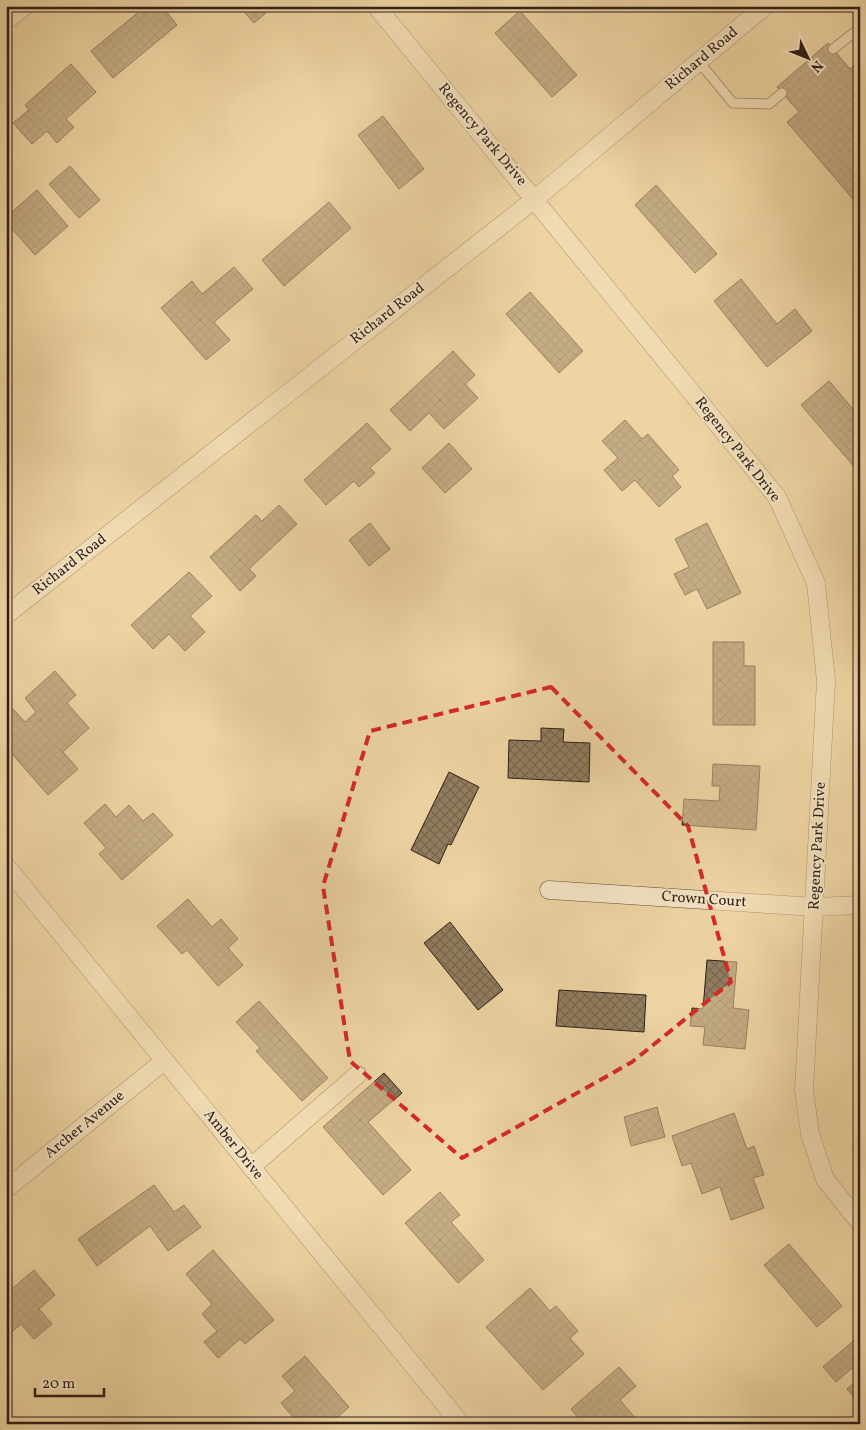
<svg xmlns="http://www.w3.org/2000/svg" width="866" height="1430" font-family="Vollkorn,serif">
<defs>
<pattern id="building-cross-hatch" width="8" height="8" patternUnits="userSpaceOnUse" patternTransform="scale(1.25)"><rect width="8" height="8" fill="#927d60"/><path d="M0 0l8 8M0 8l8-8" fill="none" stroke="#78664e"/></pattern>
</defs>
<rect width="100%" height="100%" fill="#edd4a3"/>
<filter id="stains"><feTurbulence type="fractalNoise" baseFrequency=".004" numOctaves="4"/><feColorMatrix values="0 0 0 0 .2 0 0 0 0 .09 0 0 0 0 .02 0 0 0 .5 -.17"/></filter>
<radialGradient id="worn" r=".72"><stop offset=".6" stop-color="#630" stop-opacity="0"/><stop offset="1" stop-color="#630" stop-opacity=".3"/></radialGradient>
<g fill="url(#building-cross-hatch)" stroke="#301f18">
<path d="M146,6H162L177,25L113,78L91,51Z"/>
<path d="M239,6H274L254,23Z"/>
<path d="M520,11L577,75L552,97L495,33Z"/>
<path d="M828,43L850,69L860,61V203L858,205L787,122L799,112L777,87Z"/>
<path d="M71,64L96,92L66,119L74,127L57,143L47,131L32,144L13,123L29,110L25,105Z"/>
<path d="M383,116L424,169L399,189L358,135Z"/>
<path d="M70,166L100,200L79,218L49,184Z"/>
<path d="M656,185L717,254L695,273L635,205Z"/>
<path d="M37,190L68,226L35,255L6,222V217Z"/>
<path d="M329,202L351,228L284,286L262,260Z"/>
<path d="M234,267L253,289L214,322L230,340L206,360L161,308L192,281L202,294Z"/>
<path d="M741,279L777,324L795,309L812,331L767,367L714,301Z"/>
<path d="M530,292L583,351L559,373L506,314Z"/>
<path d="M453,351L475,375L465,384L478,398L444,429L429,413L410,431L390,410Z"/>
<path d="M829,381L860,417V468L857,470L801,405Z"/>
<path d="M625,420L642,439L648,434L679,470L672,476L681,487L659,507L635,480L622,491L604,470L618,458L602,441Z"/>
<path d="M367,423L391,449L370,468L375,473L359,487L354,481L326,505L304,480Z"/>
<path d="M449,443L472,469L445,493L422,468Z"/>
<path d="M279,505L297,524L249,569L256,576L240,591L210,557L256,515L262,521Z"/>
<path d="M370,523L390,549L369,566L349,540Z"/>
<path d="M707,523L741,593L707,609L697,589L685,595L674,574L689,567L675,539Z"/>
<path d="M189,572L212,596L190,616L205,632L185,651L169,634L153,649L131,625Z"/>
<path d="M713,642H744V666H755V725H713Z"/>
<path d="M55,671L76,695L67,703L89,728L63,752L78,769L48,795L6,747V716L13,709L25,722L36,712L25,698Z"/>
<path d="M541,728L564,729L563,742L590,743L589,782L508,778L509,740L541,741Z"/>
<path d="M713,764L760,766L756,830L682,825L684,799L719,801L720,786H712Z"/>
<path d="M449,772L479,787L451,845L448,844L439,864L411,850Z"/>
<path d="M105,804L116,817L129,805L143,821L153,813L173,835L122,880L99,854L106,848L84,823Z"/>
<path d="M188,899L212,927L221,919L238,939L228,948L243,965L218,986L187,950L182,954L157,926Z"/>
<path d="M450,922L503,990L478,1010L424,943Z"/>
<path d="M707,960L737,962L733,1008L749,1010L745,1049L703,1045L705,1027L690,1026L692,1008L703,1009Z"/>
<path d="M559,990L646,995L644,1032L556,1026Z"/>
<path d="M259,1001L328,1078L302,1101L256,1051L260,1048L236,1022Z"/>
<path d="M384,1073L402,1093L368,1122L411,1170L383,1195L323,1127Z"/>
<path d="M657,1107L665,1137L631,1146L624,1117Z"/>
<path d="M734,1113L747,1149L754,1146L764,1175L753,1178L764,1208L731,1220L720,1187L702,1194L691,1163L682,1166L672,1136Z"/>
<path d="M154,1185L174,1212L184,1205L201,1227L168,1251L150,1226L97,1266L78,1239Z"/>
<path d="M440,1192L460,1215L451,1222L484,1260L458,1283L405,1223Z"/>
<path d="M789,1244L842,1306L817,1327L764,1265Z"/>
<path d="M213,1250L274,1320L245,1344L240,1339L218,1358L204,1342L217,1331L202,1314L212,1304L186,1274Z"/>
<path d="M34,1270L55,1295L39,1309L52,1324L34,1339L21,1324L6,1337V1294Z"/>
<path d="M530,1288L550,1311L556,1306L578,1331L570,1338L584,1354L543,1390L486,1327Z"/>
<path d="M860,1335V1377L852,1368L836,1382L823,1367Z"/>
<path d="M305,1356L349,1407L330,1424H299L281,1403L295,1391L282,1376Z"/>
<path d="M619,1367L636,1386L620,1400L640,1424H583L571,1409Z"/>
<path d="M860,1378V1404L847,1389Z"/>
</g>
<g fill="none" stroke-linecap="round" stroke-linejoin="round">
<defs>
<g id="service">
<path d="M853,6L860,14"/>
<path d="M833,49L860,28"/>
<path d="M699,62L733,103L769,104L782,93"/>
</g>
<g id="minor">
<path d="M376,6L777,497L816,583L826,681L804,1090L810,1134L825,1179L860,1223"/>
<path d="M6,21L25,6"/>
<path d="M6,615L535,199L765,6"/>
<path d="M6,866L461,1424"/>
<path d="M549,890L815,907L860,905"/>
<path d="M251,1167L357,1075"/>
<path d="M6,1189L164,1061"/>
</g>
</defs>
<use href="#service" stroke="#5f4c3b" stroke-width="11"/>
<use href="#minor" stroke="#5f4c3b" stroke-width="19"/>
<use href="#service" stroke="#f3e3c3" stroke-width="9"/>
<use href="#minor" stroke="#f3e3c3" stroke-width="18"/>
</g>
<path d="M0 0H866V1430H0ZM551,687L688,826L731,982L632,1062L462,1158L350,1061L323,886L370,731Z" fill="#edd4a3" fill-opacity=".55" fill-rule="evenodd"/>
<path fill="none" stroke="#d62828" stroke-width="4" stroke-dasharray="10 6" stroke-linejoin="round" d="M551,687L688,826L731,982L632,1062L462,1158L350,1061L323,886L370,731Z"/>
<g text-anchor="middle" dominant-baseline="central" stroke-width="4" stroke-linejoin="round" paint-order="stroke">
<g font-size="15" fill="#301f18" stroke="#f3e3c3">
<text transform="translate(702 59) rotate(-40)">Richard Road</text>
<text transform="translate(482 135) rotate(50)">Regency Park Drive</text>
<text transform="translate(388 314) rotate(-38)">Richard Road</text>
<text transform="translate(737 450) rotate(52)">Regency Park Drive</text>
<text transform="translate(70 565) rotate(-38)">Richard Road</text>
<text transform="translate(818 846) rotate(-87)">Regency Park Drive</text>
<text transform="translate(704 900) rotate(4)">Crown Court</text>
<text transform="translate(85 1125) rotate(-39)">Archer Avenue</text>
<text transform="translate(233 1145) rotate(51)">Amber Drive</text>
</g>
</g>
<rect width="866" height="1430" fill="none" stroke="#edd4a3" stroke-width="25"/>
<rect x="8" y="8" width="851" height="1415" fill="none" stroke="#301f18" stroke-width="2.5"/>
<rect x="12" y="12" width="841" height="1405" fill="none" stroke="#301f18"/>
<g transform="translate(808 58) rotate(133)" stroke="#f3e3c3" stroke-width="4" paint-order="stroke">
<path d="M0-4L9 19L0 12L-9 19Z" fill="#301f18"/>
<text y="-8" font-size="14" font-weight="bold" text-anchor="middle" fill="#301f18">N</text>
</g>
<path d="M35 1388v8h69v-8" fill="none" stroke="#301f18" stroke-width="2.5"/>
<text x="42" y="1388" font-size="15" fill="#301f18" stroke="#f3e3c3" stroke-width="4" paint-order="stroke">20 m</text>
<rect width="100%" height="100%" filter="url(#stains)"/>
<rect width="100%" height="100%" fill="url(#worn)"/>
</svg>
